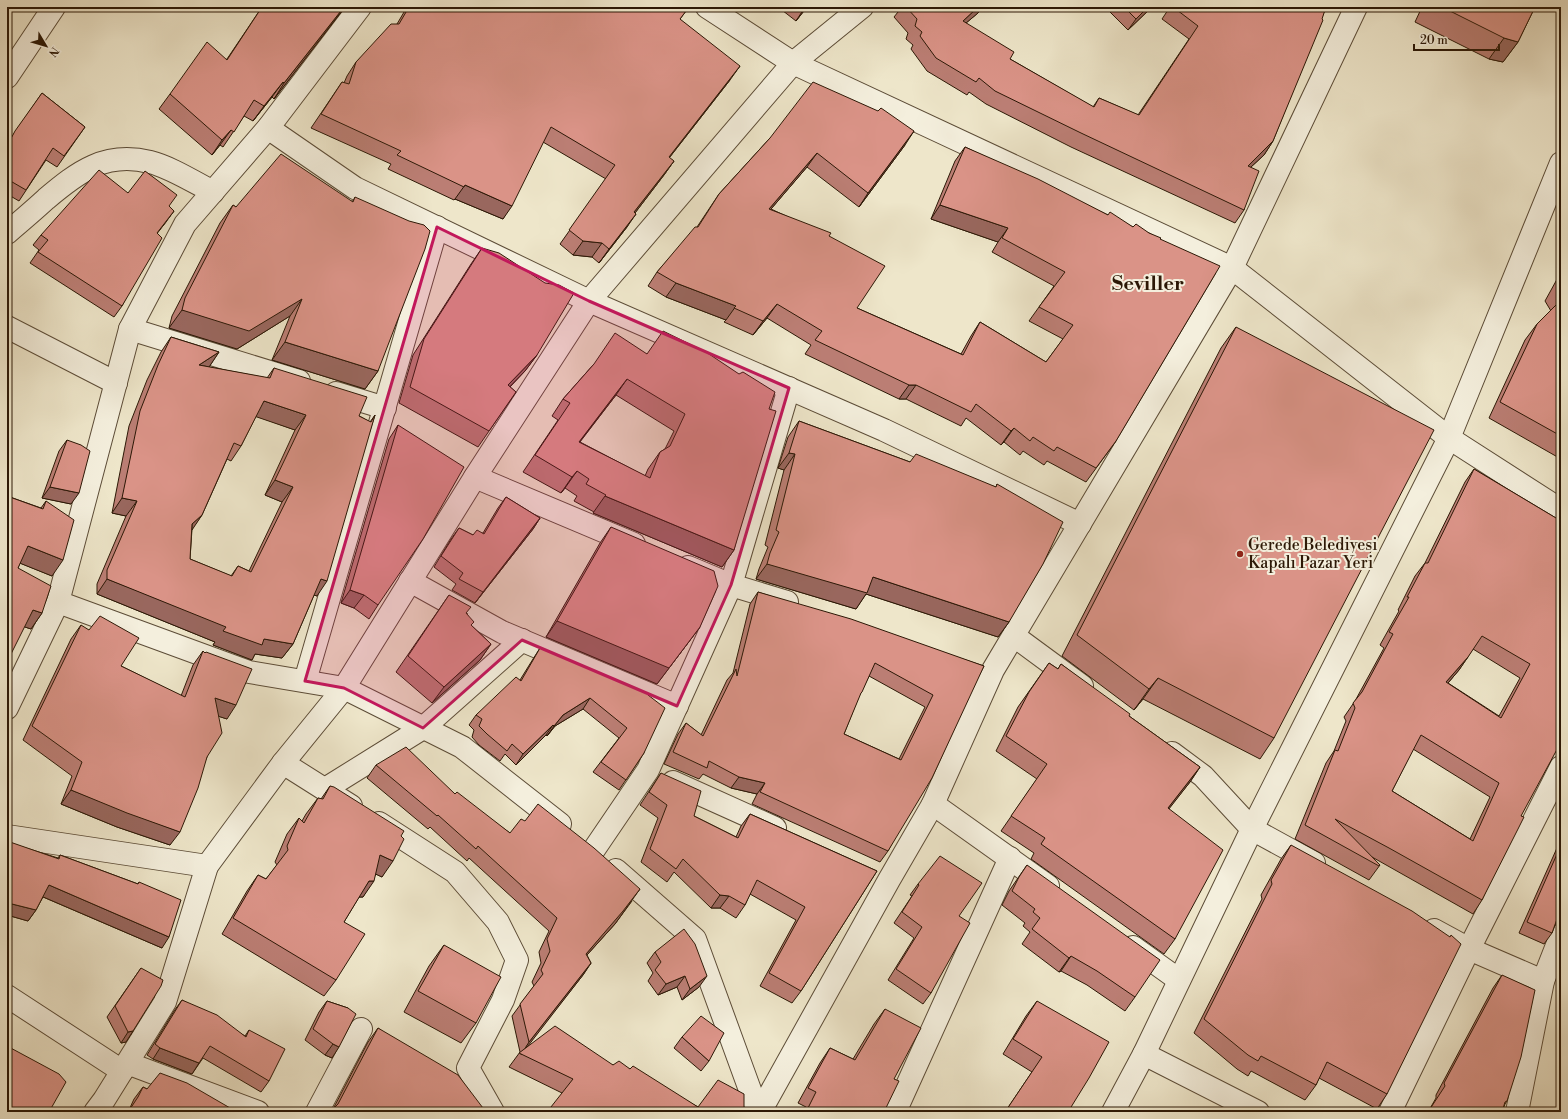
<svg xmlns="http://www.w3.org/2000/svg" width="1568" height="1119" font-family="'Libre Bodoni',serif">
<rect width="100%" height="100%" fill="#eee6ca"/>
<filter id="stains"><feTurbulence type="fractalNoise" baseFrequency=".005" numOctaves="4"/><feColorMatrix values="0 0 0 0 .2 0 0 0 0 .09 0 0 0 0 .02 0 0 0 .5 -.17"/></filter>
<radialGradient id="worn" r=".72"><stop offset=".6" stop-color="#630" stop-opacity="0"/><stop offset="1" stop-color="#630" stop-opacity=".3"/></radialGradient>
<g fill="none" stroke-linecap="round" stroke-linejoin="round">
<defs>
<g id="minor">
<path d="M707,7L793,63L1232,268L1449,438L1561,510"/>
<path d="M7,77L54,7"/>
<path d="M268,128L355,188L589,301L884,430L1080,524"/>
<path d="M7,233C20,222 33,211 46,199C78,172 105,151 150,162C170,167 194,182 213,192"/>
<path d="M7,327L116,383"/>
<path d="M130,329L299,381"/>
<path d="M336,393L385,408"/>
<path d="M475,477L634,544"/>
<path d="M410,581L502,632L677,706"/>
<path d="M58,602L249,672L344,688L462,747L560,824"/>
<path d="M787,602L731,585L789,388"/>
<path d="M1014,636L1082,686"/>
<path d="M305,681L437,227"/>
<path d="M7,708L58,602L130,329L185,224L268,128L360,7"/>
<path d="M1172,753L1203,776L1252,829L1314,863"/>
<path d="M283,763L351,806"/>
<path d="M673,782L775,828"/>
<path d="M325,789L423,728L522,640"/>
<path d="M933,804L1048,886"/>
<path d="M379,823L455,872L498,922L517,960L503,1000L468,1068L493,1112"/>
<path d="M7,836L207,866L283,763L344,688L475,477L589,301L793,63L862,7"/>
<path d="M593,851L648,770L731,585L688,567"/>
<path d="M616,870L695,939L758,1112"/>
<path d="M1434,930L1469,949L1543,981"/>
<path d="M1133,947L1179,980"/>
<path d="M7,996L122,1071"/>
<path d="M1144,1054L1258,1112"/>
<path d="M127,1063L258,1112"/>
<path d="M95,1112L104,1100L165,1002L207,866"/>
<path d="M317,1112L361,1029"/>
<path d="M760,1112L889,880L933,804L993,670L1232,268L1356,7"/>
<path d="M895,1112L1010,858"/>
<path d="M1113,1112L1144,1054L1252,829L1449,438L1561,163"/>
<path d="M1390,1112L1469,949L1561,767"/>
<path d="M1517,1112L1543,981L1561,935"/>
</g>
</defs>
<use href="#minor" stroke="#5c4c37" stroke-width="24"/>
<use href="#minor" stroke="#f4efdd" stroke-width="22"/>
</g>
<g fill="#bb7e74" stroke="#2c1806" fill-rule="evenodd">
<path d="M262,7H345L274,99L272,97L253,121L244,116L223,147L220,145L212,155L159,109L170,94L227,59Z"/>
<path d="M407,7H689L680,19L730,80L669,158L674,161L664,175L635,213L627,227L599,263L592,257L573,255L560,244L606,179L543,142L503,219L455,199L454,200L388,169L391,164L311,128L342,82L344,83L347,76L356,62L397,24Z"/>
<path d="M778,7H807L796,21Z"/>
<path d="M902,7H982L978,13L966,23L1010,59L1093,107L1099,98L1138,115L1189,39L1162,19L1170,7H1326L1273,141L1264,155L1251,167L1244,210L1235,223L1071,147L986,104L969,92L967,95L927,71L911,49L913,45L906,39L908,33L894,17Z"/>
<path d="M1105,7H1152L1128,30Z"/>
<path d="M1422,7H1535L1518,42L1503,62L1489,59L1415,22Z"/>
<path d="M42,93L85,127L57,167L46,160L19,201L7,194V144Z"/>
<path d="M770,138L905,145L859,207L807,167L771,209L829,236L857,308L961,354L971,336L980,322L1046,362L1063,339L1029,321L1054,286L992,252L998,242L931,219L955,161L965,147L1108,215L1133,227L1149,233L1160,239L1116,441L1086,482L1047,461L1044,465L1023,451L1020,455L1004,442L1001,445L966,418L961,426L906,399H899L805,354L811,345L767,318L753,335L724,322L726,320L666,297L648,286L657,272L697,227L719,194Z"/>
<path d="M128,193L169,206L166,222L157,233L122,306L114,317L30,263L39,250L33,245L41,235Z"/>
<path d="M355,197L378,371L365,389L272,360L290,316L237,349L169,328L172,316L220,223L233,205L236,207L353,201Z"/>
<path d="M482,248L537,355L525,371L510,387L516,392L478,447L399,403L413,355L471,264Z"/>
<path d="M1561,272V459L1489,418L1525,340L1537,324L1551,311L1545,301Z"/>
<path d="M1236,327L1274,738L1260,759L1143,699L1134,710L1062,656L1221,348Z"/>
<path d="M171,337L219,352L209,367L267,378L274,368L370,422L375,415L317,596L314,595L293,644L282,658L255,654L252,660L213,645L215,642L97,594V584L126,516L112,513L129,426L147,380L161,352ZM256,416L295,430L265,495L282,502L249,571L238,566L231,576L190,559L192,529L202,515L227,459L231,461L241,446Z"/>
<path d="M647,354L769,409L734,550L722,567L593,513L594,512L574,501L577,496L565,488L561,493L523,472L558,420L552,416L563,399L593,365ZM616,395L674,431L665,449L660,452L648,469L645,476L580,442Z"/>
<path d="M799,421L910,462L996,487L997,484L1009,622L998,637L866,594L856,609L756,579L759,569L768,547L765,545L784,470L778,468L788,437Z"/>
<path d="M398,425L378,605L369,619L354,608L341,603L389,439Z"/>
<path d="M67,440L71,504L42,498L59,451Z"/>
<path d="M1474,469L1561,521L1521,816L1482,900L1473,914L1372,857L1380,865L1369,880L1295,839L1326,763L1334,751L1346,721L1344,717L1355,701L1384,648L1380,645L1399,611L1398,610L1415,576L1425,563L1465,482ZM1473,649L1520,678L1499,716L1448,683L1459,670ZM1413,749L1490,797L1470,839L1392,791Z"/>
<path d="M7,496L41,508L46,501L52,576L20,563L18,568L42,613L31,629L25,627Z"/>
<path d="M506,497L540,518L533,529L475,603L452,590L456,584L434,567L451,539L459,528L473,535L483,533L498,508Z"/>
<path d="M611,527L700,627L657,684L546,637L600,543Z"/>
<path d="M758,592L984,666L888,851L880,862L752,804L757,794L731,788L703,774L699,779L664,764L678,734L686,723L701,735L727,680L733,673L750,604ZM869,676L925,707L899,759L844,734L859,696Z"/>
<path d="M449,595L467,613L471,625L491,644L480,660L432,703L396,672Z"/>
<path d="M81,625L121,666L181,696L193,665L203,651L227,719L218,716L207,757L170,845L117,827L61,804L72,776L23,740L71,639Z"/>
<path d="M540,648L648,695L644,753L619,790L593,772L619,738L583,709L555,726L547,736L546,735L516,765L505,754L500,761L479,745L472,737L474,730L469,725L476,715L520,680L533,659Z"/>
<path d="M1049,663L1058,669L1061,664L1129,716L1200,767L1190,782L1169,808L1175,939L1164,954L1031,859L1034,853L1001,831L1037,779L996,751L1018,707Z"/>
<path d="M376,765L455,794L510,833L632,901L615,924L587,955L591,963L583,975L526,1047L613,1065L630,1069L698,1107L744,1112L562,1093L509,1067L520,1052L512,1016L534,986L532,982L541,963L539,952L549,931L469,858L467,861L430,827L428,829L367,778Z"/>
<path d="M661,773L694,816L736,837L741,826L750,814L877,871L801,991L792,1003L760,986L796,920L750,894L745,905L736,918L720,908H711L674,872L667,882L641,862L658,818L640,805Z"/>
<path d="M330,786L401,836L382,877L376,874L363,897H359L344,922L336,980L324,996L222,934L247,891L258,875L266,879L277,865L275,862L287,834L299,818L302,821L306,814L318,798L321,799Z"/>
<path d="M1561,839V916L1555,925L1552,933L1544,944L1519,933Z"/>
<path d="M7,842L58,858L60,855L138,884L139,882L162,948L43,897L36,910L28,921L7,915Z"/>
<path d="M1291,845L1387,1094L1377,1109L1319,1078L1316,1085L1305,1100L1251,1071L1248,1076L1237,1069L1194,1033L1262,899L1261,895L1281,859Z"/>
<path d="M1027,865L1135,997L1125,1011L1087,985L1061,971L1059,972L1022,944L1030,932L1023,926L1025,923L1002,905L1009,891Z"/>
<path d="M918,884L959,916L931,993L923,1004L888,980L914,938L894,923L912,896L910,895Z"/>
<path d="M444,945L476,1023L461,1043L404,1012L429,966Z"/>
<path d="M655,952L699,987L682,1000L677,987L658,995L648,981L653,973L647,963Z"/>
<path d="M141,968L133,1031L126,1042L121,1043L107,1017Z"/>
<path d="M1502,975L1507,1101L1505,1104L1502,1112H1428L1436,1098V1095L1493,988Z"/>
<path d="M182,1000L245,1036L249,1030L269,1081L261,1092L203,1058L192,1074L153,1059L147,1055L174,1011Z"/>
<path d="M327,1001L348,1008L332,1058L325,1055L305,1040L319,1012Z"/>
<path d="M1037,1001L1068,1112H1005L1032,1072L1003,1054L1026,1016Z"/>
<path d="M885,1009L894,1079L884,1112H803L806,1107L798,1103L820,1063L830,1048L853,1059L874,1024Z"/>
<path d="M378,1028L486,1112H328L330,1110L333,1109L368,1042Z"/>
<path d="M682,1037L709,1061L701,1071L674,1048Z"/>
<path d="M143,1087L147,1089L129,1110L134,1099Z"/>
</g>
<g fill="#99675e" stroke="#2c1806">
<path d="M344,7H345L274,99L284,83Z"/>
<path d="M805,7H807L796,21Z"/>
<path d="M978,7H982L978,13L953,34L963,21Z"/>
<path d="M1148,7H1152L1128,30L1136,19Z"/>
<path d="M1504,38L1518,42L1503,62L1489,59Z"/>
<path d="M740,66L730,80L659,171L669,157Z"/>
<path d="M283,82L272,97L253,121L264,106Z"/>
<path d="M231,130L220,145L212,155L222,140Z"/>
<path d="M914,131L905,145L859,207L868,193Z"/>
<path d="M1273,141L1264,155L1238,179L1248,166Z"/>
<path d="M817,153L807,167L759,223L769,209Z"/>
<path d="M674,161L664,175L625,226L634,212Z"/>
<path d="M465,185L512,206L503,219L455,199Z"/>
<path d="M940,205L1008,228L998,242L931,219Z"/>
<path d="M174,211L166,222L149,244L157,233Z"/>
<path d="M636,214L627,227L599,263L609,249Z"/>
<path d="M583,241L602,243L592,257L573,255Z"/>
<path d="M676,283L736,306L726,320L666,297Z"/>
<path d="M302,299L290,316L237,349L169,328L182,310Z"/>
<path d="M777,304L767,318L753,335L763,321Z"/>
<path d="M285,342L378,371L365,389L272,360Z"/>
<path d="M219,352L209,367L199,365Z"/>
<path d="M537,355L525,371L496,401L508,385Z"/>
<path d="M627,379L616,395L567,458L579,442Z"/>
<path d="M909,385H916L906,399H899Z"/>
<path d="M264,401L306,415L295,430L254,416Z"/>
<path d="M1014,428L1004,442L1001,445L1011,431Z"/>
<path d="M789,453L795,454L784,470L778,468Z"/>
<path d="M577,471L565,488L561,493L572,477Z"/>
<path d="M275,480L293,487L282,502L265,495Z"/>
<path d="M50,487L79,493L71,504L42,498Z"/>
<path d="M605,496L734,550L722,567L593,513Z"/>
<path d="M122,498L137,501L126,516L112,513Z"/>
<path d="M202,515L192,530V524Z"/>
<path d="M540,518L533,529L475,603L483,592Z"/>
<path d="M28,546L63,560L52,576L17,562Z"/>
<path d="M767,564L873,577L1009,622L998,637L866,594L856,609L756,579Z"/>
<path d="M107,579L264,639L293,644L282,658L255,654L252,660L213,645L215,642L97,594Z"/>
<path d="M321,579L327,581L317,596L311,594Z"/>
<path d="M350,590L364,595L354,608L341,603Z"/>
<path d="M33,610L42,613L31,629L22,626Z"/>
<path d="M557,621L700,627L657,684L546,637Z"/>
<path d="M491,644L480,660L432,703L444,687Z"/>
<path d="M1468,657L1459,670L1437,696L1446,682Z"/>
<path d="M1158,678L1143,699L1134,710L1149,689Z"/>
<path d="M215,698L236,705L227,719L205,712Z"/>
<path d="M590,698L583,709L555,726L547,736L554,726L563,715Z"/>
<path d="M553,725L546,735L516,765L523,754Z"/>
<path d="M1200,767L1190,782L1158,823L1168,808Z"/>
<path d="M739,777L765,783L757,794L731,788Z"/>
<path d="M71,790L180,832L170,845L117,827L61,804Z"/>
<path d="M380,855L393,861L382,877L369,871Z"/>
<path d="M369,881H374L363,897H358Z"/>
<path d="M49,885L169,937L162,948L41,896Z"/>
<path d="M640,889L615,924L577,966L586,954Z"/>
<path d="M720,895L729,896L720,908H711Z"/>
<path d="M12,904L36,910L28,921L7,915V910Z"/>
<path d="M1561,915V916L1556,924L1557,919Z"/>
<path d="M1071,956L1061,971L1059,972L1069,958Z"/>
<path d="M591,963L583,975L521,1055L529,1042Z"/>
<path d="M685,976L677,987L658,995L666,984Z"/>
<path d="M707,976L699,987L682,1000L690,989Z"/>
<path d="M133,1031L126,1042L121,1043L128,1032Z"/>
<path d="M333,1044L339,1047L332,1058L325,1055Z"/>
<path d="M160,1048L199,1063L192,1074L153,1059Z"/>
</g>
<g fill="#da9387" stroke="#2c1806" fill-rule="evenodd">
<path d="M262,7H344L284,83L283,82L264,106L254,100L234,132L231,130L222,140L170,94L207,42L227,60Z"/>
<path d="M409,7H689L680,19L740,66L669,157L674,161L634,212L636,214L609,249L602,243L583,241L569,230L615,165L551,127L512,206L465,185L464,187L397,155L401,151L321,114L342,82L349,84L356,62L391,24H399Z"/>
<path d="M906,7H978L963,21L1014,52L1010,59L1094,107L1099,98L1139,115L1198,26L1173,7H1326L1322,19L1323,20L1273,141L1248,166L1259,171L1244,210L1081,133L995,91L979,78L976,82L936,58L920,36L922,32L915,26L917,19Z"/>
<path d="M1124,7H1148L1136,19Z"/>
<path d="M1442,7H1535L1518,42L1504,38Z"/>
<path d="M813,82L878,111L881,108L914,131L868,193L817,153L769,209L831,233L829,236L885,266L857,308L963,355L980,322L1046,362L1073,325L1039,307L1065,272L1002,238L1008,228L940,205L965,147L1038,179L1108,215L1110,212L1133,227L1136,224L1149,233L1161,238L1160,239L1220,266L1116,441L1096,468L1057,447L1054,451L1033,437L1030,441L1014,428L1011,431L976,404L971,412L916,385H909L815,340L822,331L777,304L763,321L734,308L736,306L676,283L657,272L695,227H698L719,194L770,138Z"/>
<path d="M42,93L85,127L64,156L53,148L26,190L7,179V146L15,131Z"/>
<path d="M281,154L353,202L355,197L409,221L424,225L430,231L425,249L378,371L285,342L302,299L249,331L182,310L185,298L233,205L236,207Z"/>
<path d="M99,170L128,193L145,171L177,195L169,206L174,211L157,233L162,238L122,306L38,252L48,240L41,235Z"/>
<path d="M482,248L499,253L545,283L559,285L574,293L537,355L508,385L516,392L489,431L410,387L424,339Z"/>
<path d="M1561,277V293L1557,285Z"/>
<path d="M1561,300V436L1500,402L1537,324Z"/>
<path d="M1236,327L1434,430L1274,738L1158,678L1149,689L1077,635Z"/>
<path d="M663,331L706,352L739,374L743,372L775,392L769,409L776,411L734,550L605,496L606,495L586,484L589,479L577,471L572,477L535,455L570,403L563,399L594,364L615,333L647,354ZM627,379L685,414L670,446L660,452L650,478L579,442Z"/>
<path d="M171,337L219,352L199,365L270,378L274,368L367,397L359,416L371,422L375,415L327,581L321,579L293,644L264,639L262,645L223,631L226,627L107,579V570L137,501L122,498L140,411L158,365ZM264,401L306,415L275,480L293,487L251,572L238,566L232,576L190,559L192,524L202,515L234,443L241,446Z"/>
<path d="M799,421L910,462L916,454L996,487L997,484L1063,522L1043,564L1009,622L873,577L867,593L767,564L770,553L779,532L776,530L795,454L789,453Z"/>
<path d="M398,425L464,467L423,539L378,605L364,595L350,590Z"/>
<path d="M67,440L81,445L90,451L79,493L50,487Z"/>
<path d="M1474,469L1561,521V742L1521,816L1524,817L1518,829L1482,900L1389,848L1335,819L1380,865L1379,866L1305,825L1335,750L1338,751L1355,708L1353,703L1362,692L1393,634L1389,632L1409,597H1407L1425,563H1428ZM1482,636L1530,664L1501,718L1446,682L1468,657ZM1421,735L1499,783L1473,841L1392,791Z"/>
<path d="M7,496L43,509L46,501L74,520L63,560L28,546L18,568L51,586L42,613L33,610L7,662Z"/>
<path d="M506,497L540,518L483,592L459,579L463,573L441,556L459,528L473,535L477,530L484,534Z"/>
<path d="M611,527L714,571L718,586L700,627L669,668L557,621Z"/>
<path d="M758,592L851,619L984,666L932,778L888,851L760,792L765,783L739,777L709,761L707,768L673,752L686,723L703,736L736,669L737,676ZM875,663L933,695L901,760L844,734L861,693L862,692Z"/>
<path d="M449,595L471,607L466,613L474,622L471,625L491,644L444,687L408,656Z"/>
<path d="M100,616L139,638L121,666L185,697L203,651L205,653L206,652L252,669L236,705L215,698L222,733L207,757L198,788L180,832L127,813L71,790L82,762L32,726L81,625L89,630Z"/>
<path d="M540,648L649,694L648,695L665,708L644,753L626,780L601,762L627,728L590,698L563,715L554,726L553,725L523,754L512,744L507,751L487,734L479,726L482,719L476,715L516,677L521,681Z"/>
<path d="M1049,663L1058,669L1061,664L1130,714L1129,716L1200,767L1168,808L1223,850L1175,939L1041,844L1045,838L1011,816L1047,764L1006,736L1029,692Z"/>
<path d="M406,747L455,794L457,792L510,833L521,819L525,821L538,804L594,848L640,889L623,911L586,954L591,963L529,1042L520,1004L543,974L541,970L550,951L547,939L557,918L478,846L476,849L438,815L437,816L376,765Z"/>
<path d="M661,773L701,791L694,816L738,838L750,814L877,871L801,991L769,973L805,907L757,880L745,905L729,896L720,895L683,859L676,869L650,849L667,805L649,792Z"/>
<path d="M330,786L334,787L404,831L401,836L404,839L393,861L380,855L374,881H369L344,922L365,934L336,980L233,918L258,875L266,879L288,850L287,846L299,818L304,823L318,798L323,799Z"/>
<path d="M7,842H10L59,859L60,855L138,884L139,882L181,900L169,937L49,885L36,910L12,904L7,900Z"/>
<path d="M1291,845L1412,911L1450,937L1451,935L1461,944L1387,1094L1327,1062L1316,1085L1261,1056L1258,1061L1248,1055L1204,1019L1272,884L1271,880Z"/>
<path d="M1561,845V915L1557,919L1552,933L1527,922Z"/>
<path d="M940,856L982,883L959,916L970,923L931,993L896,969L922,927L902,912L919,885L918,884Z"/>
<path d="M1027,865L1160,960L1135,997L1097,971L1071,956L1069,958L1032,929L1040,918L1033,912L1035,909L1012,891L1019,877Z"/>
<path d="M684,929L695,944L707,976L690,989L685,976L666,984L655,970L661,962L655,952Z"/>
<path d="M444,945L501,977L476,1023L418,991Z"/>
<path d="M141,968L163,980L161,986L133,1031L128,1032L115,1006Z"/>
<path d="M1502,975L1535,990L1521,1057L1507,1101L1505,1102L1502,1112H1428L1445,1086L1444,1083Z"/>
<path d="M182,1000L217,1015L246,1037L249,1030L285,1049L269,1081L210,1046L199,1063L160,1048L155,1044Z"/>
<path d="M327,1001L348,1008L356,1014L339,1047L333,1044L313,1029Z"/>
<path d="M1037,1001L1109,1042L1089,1078L1068,1112H1005L1042,1057L1013,1039Z"/>
<path d="M885,1009L921,1028L894,1079L899,1081L884,1112H806L816,1092L808,1088L830,1048L855,1060Z"/>
<path d="M701,1016L724,1033L709,1061L682,1037Z"/>
<path d="M555,1026L613,1065L619,1061L630,1069L633,1066L698,1107L718,1080L744,1094V1112H547L573,1079L519,1053Z"/>
<path d="M378,1028L458,1075L486,1112H334L330,1110L334,1108L338,1104Z"/>
<path d="M7,1046L59,1074L66,1082L49,1112H7Z"/>
<path d="M160,1073L187,1083L237,1112H128L138,1097L143,1087L147,1089Z"/>
<path d="M1255,1108L1263,1112H1253Z"/>
</g>
<path fill="#c2185b" fill-opacity="0.2" stroke="#c2185b" stroke-width="3" stroke-linejoin="round" d="M437,227L589,301L789,388L731,585L677,706L522,640L423,728L344,688L305,681Z"/>
<circle fill="#8f2418" stroke="#f4efdd" stroke-width="1.5" cx="1240" cy="554" r="4"/>
<g text-anchor="middle" dominant-baseline="central" stroke-width="4" stroke-linejoin="round" paint-order="stroke">
<g font-size="16" fill="#2c1806" stroke="#f4efdd" text-anchor="start">
<text x="1248" y="545">Gerede Belediyesi<tspan x="1248" dy="18">Kapalı Pazar Yeri</tspan></text>
</g>
<g font-size="20" font-weight="bold" fill="#2c1806" stroke="#f4efdd">
<text x="1148" y="284">Seviller</text>
</g>
</g>
<rect width="1568" height="1119" fill="none" stroke="#eee6ca" stroke-width="24"/>
<rect x="8" y="8" width="1552" height="1103" fill="none" stroke="#2c1806" stroke-width="2"/>
<rect x="12" y="12" width="1544" height="1095" fill="none" stroke="#2c1806"/>
<g transform="translate(46 46) rotate(128)" stroke="#f4efdd" stroke-width="3" paint-order="stroke">
<path d="M0-3L7 15L0 10L-7 15Z" fill="#2c1806"/>
<text y="-6" font-size="11" font-weight="bold" text-anchor="middle" fill="#2c1806">N</text>
</g>
<path d="M1414 44v6h85v-6" fill="none" stroke="#2c1806" stroke-width="2"/>
<text x="1420" y="44" font-size="12" fill="#2c1806" stroke="#f4efdd" stroke-width="3" paint-order="stroke">20 m</text>
<rect width="100%" height="100%" filter="url(#stains)"/>
<rect width="100%" height="100%" fill="url(#worn)"/>
</svg>
